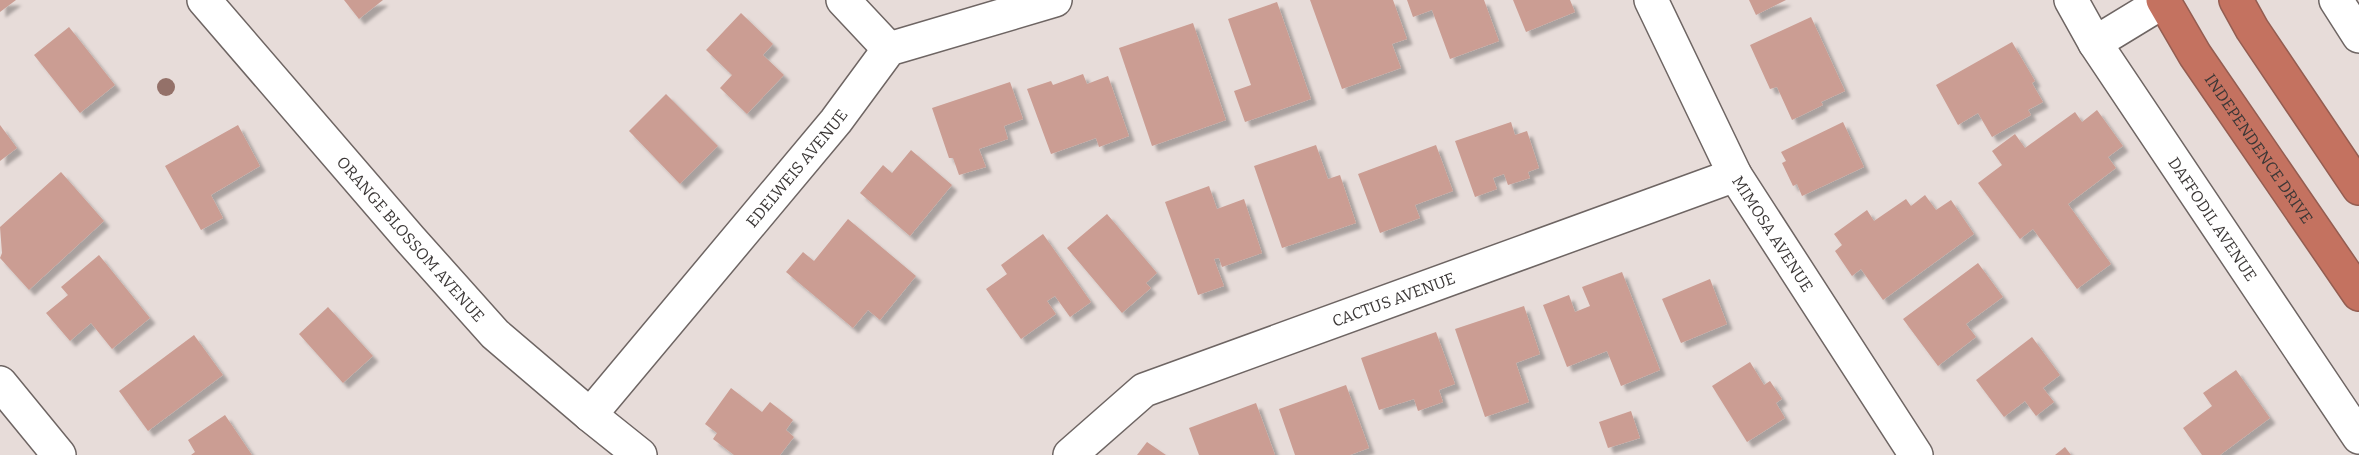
<svg xmlns="http://www.w3.org/2000/svg" width="2359" height="455" font-family="Bitter,serif">
<defs>
<filter id="shadow"><feDropShadow dx="5.5" dy="5.5" stdDeviation="1.5" flood-color="#0004"/></filter>
</defs>
<rect width="100%" height="100%" fill="#e7dcd9"/>
<g fill="#cb9d93" filter="url(#shadow)">
<path d="M0,0H16L0,12Z"/>
<path d="M344,0H383L359,19Z"/>
<path d="M1310,0H1393L1407,39L1392,44L1401,68L1342,89Z"/>
<path d="M1407,0H1484L1499,41L1450,59L1432,10L1413,17Z"/>
<path d="M1513,0H1570L1575,12L1526,32Z"/>
<path d="M1749,0H1786L1756,15Z"/>
<path d="M1277,2L1311,99L1245,122L1234,91L1251,85L1228,19Z"/>
<path d="M741,13L773,44L763,55L784,75L747,114L720,88L732,75L706,50Z"/>
<path d="M1811,17L1845,91L1821,102L1823,105L1792,120L1777,87L1770,89L1750,45Z"/>
<path d="M1193,23L1226,120L1152,146L1119,48Z"/>
<path d="M69,27L115,85L80,113L34,55Z"/>
<path d="M2012,42L2035,81L2032,83L2043,102L2028,110L2031,115L1992,137L1978,113L1958,125L1936,85Z"/>
<path d="M1083,74L1087,84L1108,76L1129,136L1099,147L1096,138L1051,154L1027,89L1051,81L1053,85Z"/>
<path d="M1010,82L1023,119L1004,126L1008,139L979,149L986,167L959,175L953,158H949L932,108Z"/>
<path d="M666,94L718,146L680,184L629,131Z"/>
<path d="M2097,110L2123,146L2108,157L2116,168L2068,204L2111,264L2077,289L2033,229L2020,239L1978,183L2002,165L1992,151L2015,134L2025,148L2075,112L2082,122Z"/>
<path d="M1511,122L1515,135L1527,131L1539,168L1528,172L1530,178L1508,185L1504,174L1493,178L1497,189L1475,197L1455,141Z"/>
<path d="M1843,122L1864,167L1802,196L1797,184L1793,186L1782,163L1786,161L1781,152Z"/>
<path d="M0,125L17,148L0,161Z"/>
<path d="M238,125L260,166L211,195L223,218L201,230L165,166Z"/>
<path d="M1316,145L1328,179L1340,175L1356,223L1282,248L1254,166Z"/>
<path d="M1436,145L1453,191L1415,205L1420,218L1380,233L1358,174Z"/>
<path d="M911,150L952,185L910,236L860,193L883,165L892,173Z"/>
<path d="M61,172L104,221L29,290L0,258L2,253L0,227Z"/>
<path d="M1209,186L1217,209L1244,199L1262,253L1222,267L1219,258L1214,259L1224,286L1198,295L1165,202Z"/>
<path d="M1925,195L1936,210L1951,200L1974,234L1883,300L1861,269L1852,276L1835,251L1842,245L1834,234L1867,210L1874,221L1906,199L1911,206Z"/>
<path d="M1107,214L1157,273L1146,283L1151,288L1122,313L1067,248Z"/>
<path d="M848,219L916,276L880,320L868,310L853,328L786,272L803,252L814,261Z"/>
<path d="M1043,234L1091,302L1070,317L1055,296L1047,301L1056,314L1021,339L986,289L1007,274L1001,265Z"/>
<path d="M99,255L150,318L112,349L91,323L70,341L46,313L68,295L61,287Z"/>
<path d="M1978,263L2003,297L1966,324L1976,337L1938,366L1903,319Z"/>
<path d="M1622,272L1660,370L1621,386L1607,351L1567,367L1543,305L1569,295L1575,312L1590,306L1582,287Z"/>
<path d="M1710,279L1727,324L1681,343L1662,299Z"/>
<path d="M1524,306L1540,354L1516,363L1529,402L1485,417L1455,329Z"/>
<path d="M328,307L373,356L343,383L299,334Z"/>
<path d="M1436,332L1455,384L1439,390L1443,402L1418,411L1414,399L1379,410L1361,358Z"/>
<path d="M194,335L223,375L148,431L119,391Z"/>
<path d="M2032,337L2060,375L2043,388L2054,402L2036,416L2025,401L2004,417L1976,380Z"/>
<path d="M1750,362L1764,385L1770,381L1782,399L1776,403L1785,418L1747,442L1712,386Z"/>
<path d="M2236,370L2270,418L2220,455H2202L2183,428L2212,406L2203,393Z"/>
<path d="M1346,385L1369,448L1350,455H1295L1279,409Z"/>
<path d="M731,388L762,412L770,402L793,420L786,430L794,437L780,455H734L713,439L717,433L705,424Z"/>
<path d="M1256,403L1275,455H1199L1189,428Z"/>
<path d="M1631,411L1640,438L1608,448L1599,422Z"/>
<path d="M225,415L252,455H191L195,452L188,440Z"/>
<path d="M1147,442L1166,455H1137Z"/>
<path d="M2065,447L2071,455H2055Z"/>
</g>
<g fill="none" stroke-linecap="round" stroke-linejoin="round">
<defs>
<g id="street">
<path id="s1" d="M204,0L410,239L495,334L590,415L640,455"/>
<path d="M843,0L889,49"/>
<path id="s2" d="M1651,0L1735,175L1916,455"/>
<path id="s3" d="M2071,0L2095,43L2359,437"/>
<path d="M2336,0L2359,36"/>
<path d="M2095,43L2164,1"/>
<path d="M0,383L59,455"/>
<path id="s4" d="M590,415L836,121L889,49L1055,0"/>
<path id="s5" d="M1070,455L1144,390L1735,175"/>
</g>
<g id="highway">
<path id="s6" d="M2163,0L2195,55L2359,294"/>
<path d="M2236,0L2252,29L2359,188"/>
</g>
</defs>
<use href="#street" stroke="#6e6563" stroke-width="36"/>
<use href="#highway" stroke="#945d51" stroke-width="36"/>
<use href="#street" stroke="#fff" stroke-width="33"/>
<use href="#highway" stroke="#c47260" stroke-width="33"/>
</g>
<circle fill="#947169" cx="166" cy="87" r="9"/>
<g text-anchor="middle" dominant-baseline="central" stroke-width="4.5" stroke-linejoin="round" paint-order="stroke">
<g font-size="16" fill="#3b3736" stroke="#e7dcd9">
<text stroke="none"><textPath href="#s6" startOffset="177">INDEPENDENCE DRIVE</textPath></text>
<text stroke="none"><textPath href="#s4" startOffset="322">EDELWEIS AVENUE</textPath></text>
<text stroke="none"><textPath href="#s3" startOffset="261">DAFFODIL AVENUE</textPath></text>
<text stroke="none"><textPath href="#s2" startOffset="264">MIMOSA AVENUE</textPath></text>
<text stroke="none"><textPath href="#s1" startOffset="316">ORANGE BLOSSOM AVENUE</textPath></text>
<text stroke="none"><textPath href="#s5" startOffset="364">CACTUS AVENUE</textPath></text>
</g>
</g>
</svg>
